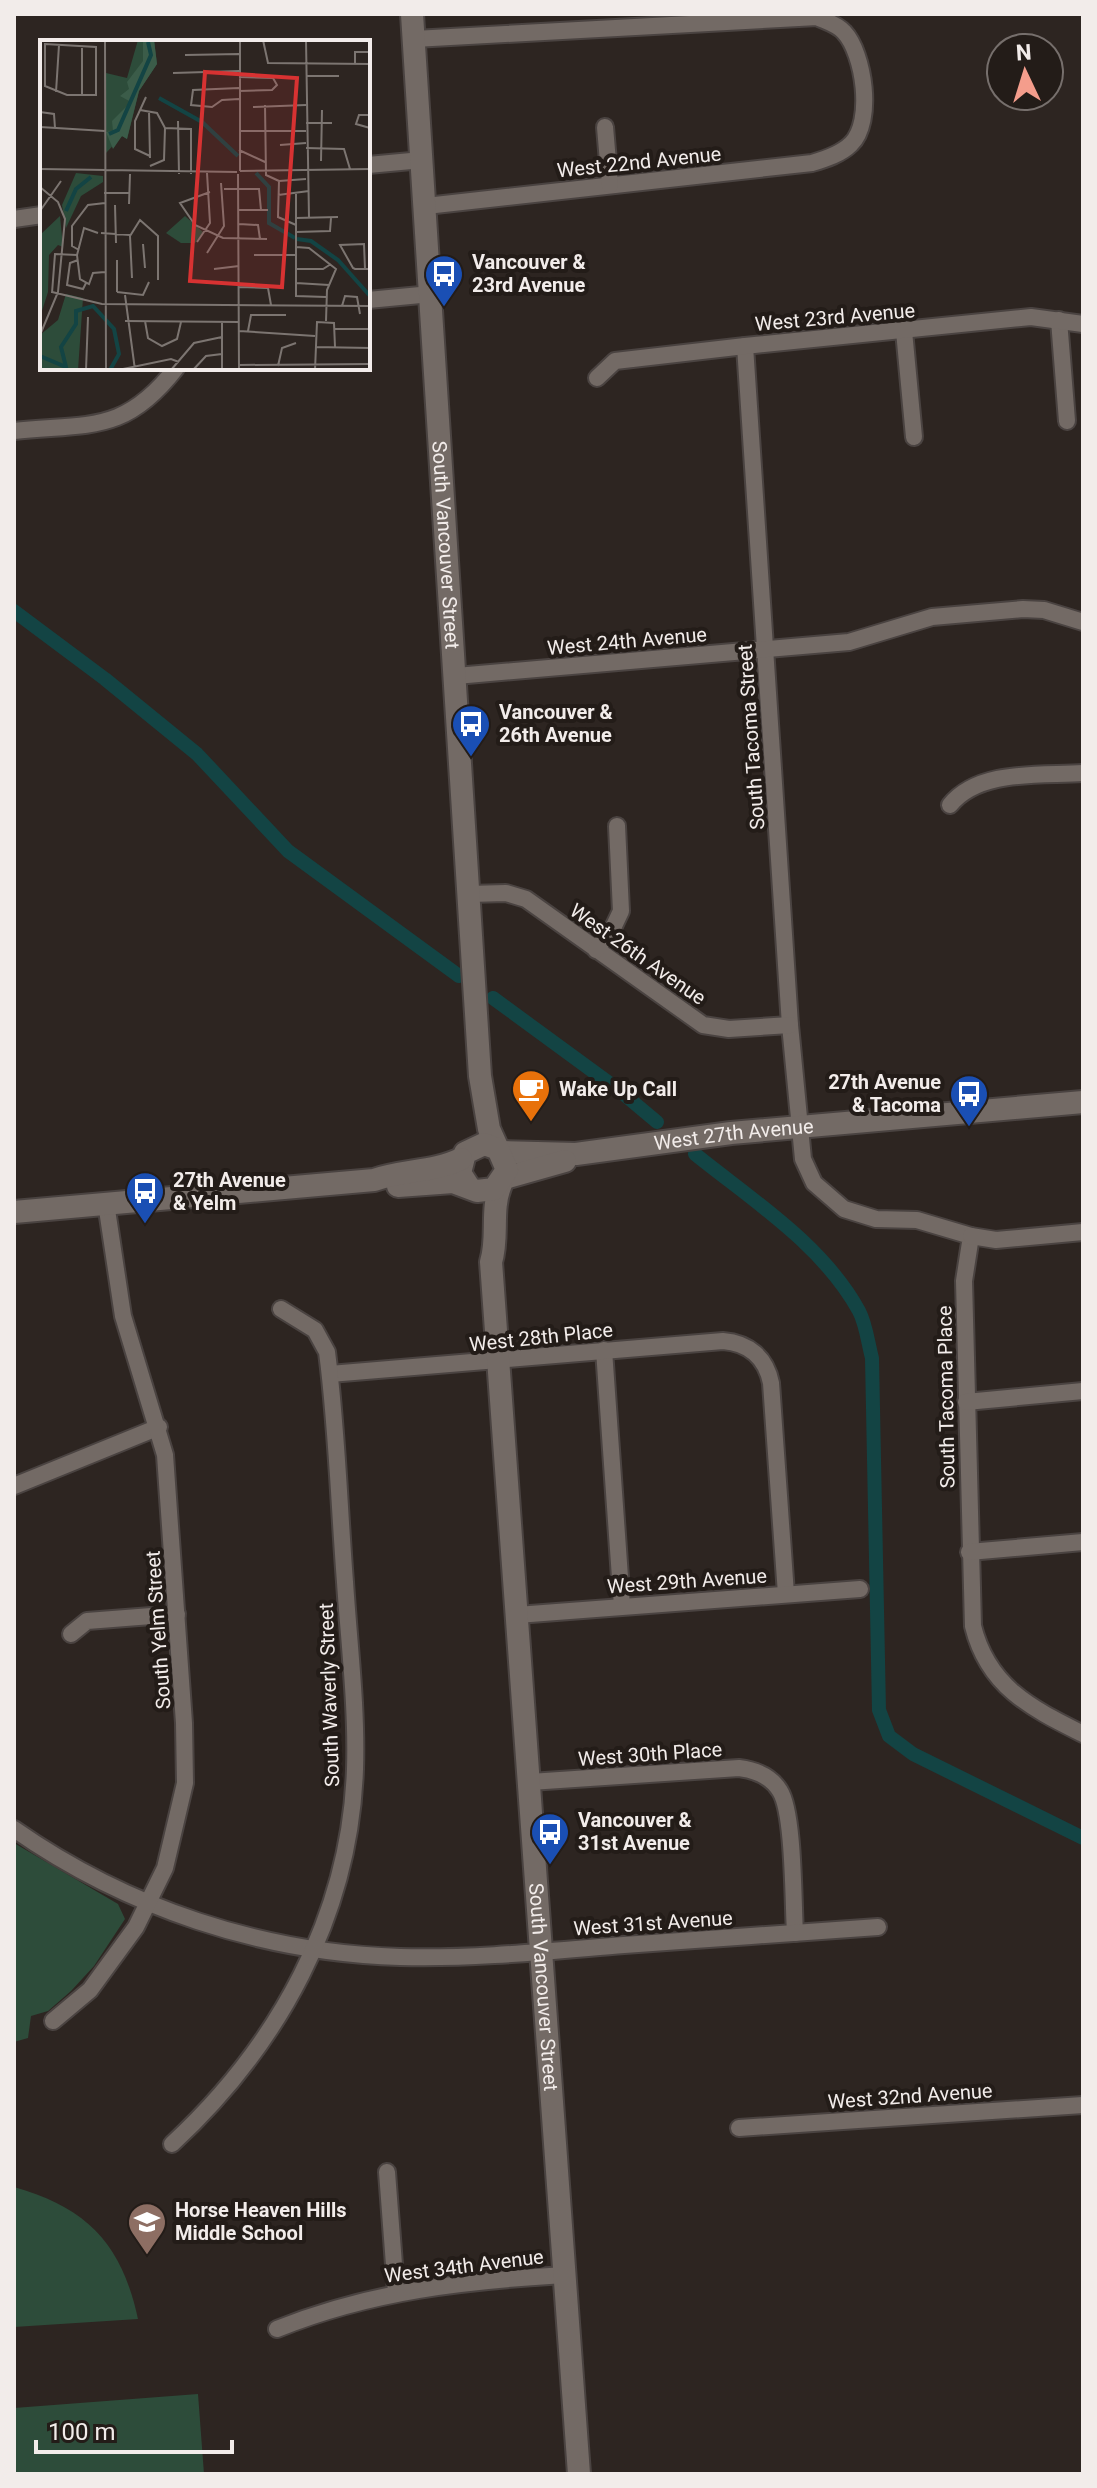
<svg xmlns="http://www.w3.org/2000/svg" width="1097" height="2488" font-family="Roboto,sans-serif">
<rect width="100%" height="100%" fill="#2d2521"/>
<g fill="#2d4c3a">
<path d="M14,1843L118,1904L125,1919L94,1966L71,1991L48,2011L31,2016L28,2038L14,2042Z"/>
<path d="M14,2187C88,2208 122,2245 138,2319L14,2327Z"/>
<path d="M198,2394L204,2474H14V2408Z"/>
</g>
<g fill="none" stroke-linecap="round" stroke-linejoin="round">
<g stroke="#134444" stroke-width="14">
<path d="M14,611L105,679L197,754L288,851L459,976"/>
<path d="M493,998L620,1091L657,1122"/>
<path d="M695,1154C752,1200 823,1245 859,1311C866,1324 868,1343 872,1358L879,1710L889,1736L913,1754L1083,1838"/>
</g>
<defs>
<g id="street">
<path d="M414,39L817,17C825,21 837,24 844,32C864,53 874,122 851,144C841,154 826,159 812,163L426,206"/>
<path d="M605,127L610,185"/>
<path d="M368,165L422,160"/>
<path d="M14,219L42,215"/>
<path d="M368,300L431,294"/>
<path d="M1059,320L1067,421"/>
<path d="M904,331L914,437"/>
<path d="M745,346L790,1025L803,1159L814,1183L844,1209L876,1219L917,1220L971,1236L964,1281L973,1626C988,1687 1031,1708 1083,1734"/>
<path d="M597,378L615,361L745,346L1031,317L1083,324"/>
<path d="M14,431C90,423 125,434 176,368"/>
<path d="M456,676L849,642L932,617L1023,609L1044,610L1083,622"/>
<path d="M950,805C979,769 1040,776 1083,773"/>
<path d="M469,894L506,893L526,899L703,1025L729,1029L790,1025"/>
<path d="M596,950L613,928L621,911L617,826"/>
<path d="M971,1236L996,1240L1083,1232"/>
<path d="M604,1350L622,1606"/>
<path d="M330,1374L723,1341C749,1343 766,1358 771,1383L786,1594"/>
<path d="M966,1402L1083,1391"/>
<path d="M14,1486L159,1427"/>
<path d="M969,1552L1083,1542"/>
<path d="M517,1615L860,1589"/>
<path d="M71,1634L87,1621L177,1614"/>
<path d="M530,1782L739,1768C755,1770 771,1776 780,1791C794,1813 793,1902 795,1933"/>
<path d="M14,1829C127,1908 262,1953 400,1957C475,1959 550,1951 624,1945C709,1939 793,1933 878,1927"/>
<path d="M53,2021L90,1990L136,1927L165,1868L185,1783L184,1723L165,1455L123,1316L106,1203"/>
<path d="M739,2128L1083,2105"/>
<path d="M172,2144C278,2046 350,1916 355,1769C357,1707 349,1644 345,1582C339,1505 337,1428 327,1352L315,1330L281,1309"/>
<path d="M387,2172L396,2291"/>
<path d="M277,2329C371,2291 464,2281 564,2275"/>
</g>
<g id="secondary">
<path id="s1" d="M412,14L480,1076L489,1129L498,1149"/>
<path id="s2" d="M501,1152L576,1154L731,1133L1083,1102"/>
<path d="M505,1178L565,1161"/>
<path id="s3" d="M501,1184C490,1211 499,1236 491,1262L579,2474"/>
<path d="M398,1186L453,1182L477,1191L494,1189L507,1170L498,1149L484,1144L465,1153L460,1173L469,1187"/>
<path d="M14,1212L374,1180C403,1170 434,1172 461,1159"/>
</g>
</defs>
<use href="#street" stroke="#4a4341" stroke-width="20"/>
<use href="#secondary" stroke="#4a4341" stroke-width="26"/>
<use href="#street" stroke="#736a65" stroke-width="16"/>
<use href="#secondary" stroke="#736a65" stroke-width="22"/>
</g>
<defs>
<symbol id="bus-pin" viewBox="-11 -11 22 30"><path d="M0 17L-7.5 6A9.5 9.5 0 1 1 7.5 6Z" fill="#1a4fb4" stroke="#231c18"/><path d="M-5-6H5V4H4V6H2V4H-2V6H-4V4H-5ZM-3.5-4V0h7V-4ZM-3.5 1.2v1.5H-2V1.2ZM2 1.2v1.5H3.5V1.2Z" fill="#fff"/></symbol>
<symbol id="cafe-pin" viewBox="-11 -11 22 30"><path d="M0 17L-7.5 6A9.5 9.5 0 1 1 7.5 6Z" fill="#e8710a" stroke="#231c18"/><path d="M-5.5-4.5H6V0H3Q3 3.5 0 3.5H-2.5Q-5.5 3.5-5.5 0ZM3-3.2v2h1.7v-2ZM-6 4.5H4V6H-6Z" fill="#fff"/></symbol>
<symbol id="school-pin" viewBox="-11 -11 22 30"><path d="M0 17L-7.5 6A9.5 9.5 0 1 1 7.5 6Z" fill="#8d6e63" stroke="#231c18"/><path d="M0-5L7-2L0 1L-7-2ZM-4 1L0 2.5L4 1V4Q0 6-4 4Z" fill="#fff"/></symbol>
</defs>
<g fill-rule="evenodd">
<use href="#bus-pin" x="422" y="252" width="44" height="60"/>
<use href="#bus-pin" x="449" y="702" width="44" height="60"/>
<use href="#cafe-pin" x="509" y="1067" width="44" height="60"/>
<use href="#bus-pin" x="947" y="1072" width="44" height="60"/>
<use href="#bus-pin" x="123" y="1169" width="44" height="60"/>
<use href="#bus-pin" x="528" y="1810" width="44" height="60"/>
<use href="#school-pin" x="125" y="2200" width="44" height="60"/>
</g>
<g text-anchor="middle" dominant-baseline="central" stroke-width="8" stroke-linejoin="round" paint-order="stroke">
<g font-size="20" fill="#f2ecea" stroke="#231c18">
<text transform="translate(639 162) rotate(-6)">West 22nd Avenue</text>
<text transform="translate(835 317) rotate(-5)">West 23rd Avenue</text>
<text stroke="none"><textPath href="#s1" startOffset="532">South Vancouver Street</textPath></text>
<text transform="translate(627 641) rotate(-5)">West 24th Avenue</text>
<text transform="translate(751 737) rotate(-94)">South Tacoma Street</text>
<text transform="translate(638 954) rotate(35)">West 26th Avenue</text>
<text stroke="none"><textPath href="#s2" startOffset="234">West 27th Avenue</textPath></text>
<text transform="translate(541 1337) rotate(-6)">West 28th Place</text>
<text transform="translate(946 1397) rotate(-91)">South Tacoma Place</text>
<text transform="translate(687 1581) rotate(-4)">West 29th Avenue</text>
<text transform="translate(158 1630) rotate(-94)">South Yelm Street</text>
<text transform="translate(329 1695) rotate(-92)">South Waverly Street</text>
<text transform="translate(650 1754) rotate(-4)">West 30th Place</text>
<text transform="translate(653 1923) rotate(-4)">West 31st Avenue</text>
<text stroke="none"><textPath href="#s3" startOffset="806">South Vancouver Street</textPath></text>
<text transform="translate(910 2096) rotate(-4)">West 32nd Avenue</text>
<text transform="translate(464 2266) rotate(-7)">West 34th Avenue</text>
</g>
<g font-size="20" font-weight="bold" fill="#f2ecea" stroke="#231c18" text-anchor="start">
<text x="472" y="262">Vancouver &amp;<tspan x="472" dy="23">23rd Avenue</tspan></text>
<text x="499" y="712">Vancouver &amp;<tspan x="499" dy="23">26th Avenue</tspan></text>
<text x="941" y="1082" text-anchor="end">27th Avenue<tspan x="941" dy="23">&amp; Tacoma</tspan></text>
<text x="559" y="1089">Wake Up Call</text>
<text x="173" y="1180">27th Avenue<tspan x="173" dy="23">&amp; Yelm</tspan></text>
<text x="578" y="1820">Vancouver &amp;<tspan x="578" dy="23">31st Avenue</tspan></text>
<text x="175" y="2210">Horse Heaven Hills<tspan x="175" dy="23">Middle School</tspan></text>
</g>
</g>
<g transform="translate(40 40)">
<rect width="330" height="330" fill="#2d2521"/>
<path d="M98,0H114L117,24L99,51L87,99L82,96L66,113V33L87,38ZM36,133L63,136V142L41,156L26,188L22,165ZM20,176L23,207L18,205L9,215L8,252L0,277V195ZM145,176L163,192L155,203H141L126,193ZM26,254L43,258L38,330H0V295L18,280Z" fill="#2d4c3a"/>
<path d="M103,0H114L117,24L99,51L87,99L82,96L73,109L66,92L73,91L72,81L91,62L80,56L89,49L87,42L103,21Z" fill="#3b5c49"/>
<path fill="none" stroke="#134444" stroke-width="4" d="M119,58L162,82L198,116M69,94L78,90L111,15L108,2M216,133L229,147V183L255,198M26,171L36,149L51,137M257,199L271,201L298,220L330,256M0,316L26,327L21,307L36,284V271L53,266L74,289L79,314L70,330"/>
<path fill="none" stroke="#7c7571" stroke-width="2" d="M65,0L66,330M200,0V131M223,0L228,23L330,24M266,0L269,178M5,4L56,7V55H27L5,46ZM145,15L199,14M315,24V12H330M133,33L199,31M266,36H299M199,37L233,38L237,45L232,50L199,51M16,52L19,5M42,55V6M106,57L95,81V109L110,116M199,59L182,60L172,67L151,65L153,50L199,48M225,65L226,135L239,141L238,177L256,185M213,67L266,65M100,70L117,73L125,88L124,120L110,126M109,71L110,118M0,72L14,74L15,88M330,75H319L316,84L330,88M138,81L139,134M266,83H292M0,87L65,91M125,88L151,89V134M199,91H266M240,105L266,103M266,108L304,109L310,129M199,110L225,122M281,121L282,70M0,129L197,132M200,131L330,129M198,134L199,330M239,141L266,139M0,147L18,162L25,179L18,252L0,295M184,149H219L221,170M170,152L140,163L155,185L183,198L227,199M64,153H90M256,154V256L286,257M238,155L269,151M89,164L90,134M75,165L76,203M199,170H228M0,171L21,141M256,178L298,177M199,184L218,185L220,199M256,192L290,191L291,178M58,193L44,188L37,215L40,239L49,244L53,233L65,232M61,193L90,195M157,202L170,183L167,133M103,204L105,228M256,207L269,208L296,229L287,250L286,281M39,210L32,206V186L48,165L65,163M167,213L184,186L181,143M214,215H256M38,220L30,223L27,245L43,249L46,243M77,220V252M174,229L199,226M256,229H283L291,224M325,229L324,204L300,205L313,228L315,229H330M92,238L90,196L100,180L118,196V240M256,243L289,245M199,247L228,248L231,265M12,252L62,264L330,266M77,252L103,255L109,242M12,253L15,214L37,215M85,255L95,330M302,266L305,256L317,257L320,274M85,281L199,282M105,281L108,298L122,306L137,299L141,282M295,289H330M199,291L275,296M208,291L211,275H246M275,307L330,308M199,325L330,324M238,326L242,308L256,303M83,329L131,319L139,322M46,330L48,277M131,330L154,303L182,297M153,330L166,316L182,314M182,330V282M275,330L277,282L294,283L295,307"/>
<path fill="#d73232" fill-opacity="0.15" stroke="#d73232" stroke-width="4" d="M165,32L257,38L242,247L150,241Z"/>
<rect width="330" height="330" fill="none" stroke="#f2ecea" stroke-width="4"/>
</g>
<rect width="1097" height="2488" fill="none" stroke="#f2ecea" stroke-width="32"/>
<g transform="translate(1025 72) rotate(356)"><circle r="38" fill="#231c18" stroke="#766f6c" stroke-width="2"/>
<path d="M0-6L14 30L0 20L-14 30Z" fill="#f49d8c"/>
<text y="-12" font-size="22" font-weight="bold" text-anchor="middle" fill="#f2ecea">N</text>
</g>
<path d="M36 2440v12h196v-12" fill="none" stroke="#f2ecea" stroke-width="4"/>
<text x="48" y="2440" font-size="24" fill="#f2ecea" stroke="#231c18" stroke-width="6" paint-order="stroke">100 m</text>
</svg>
